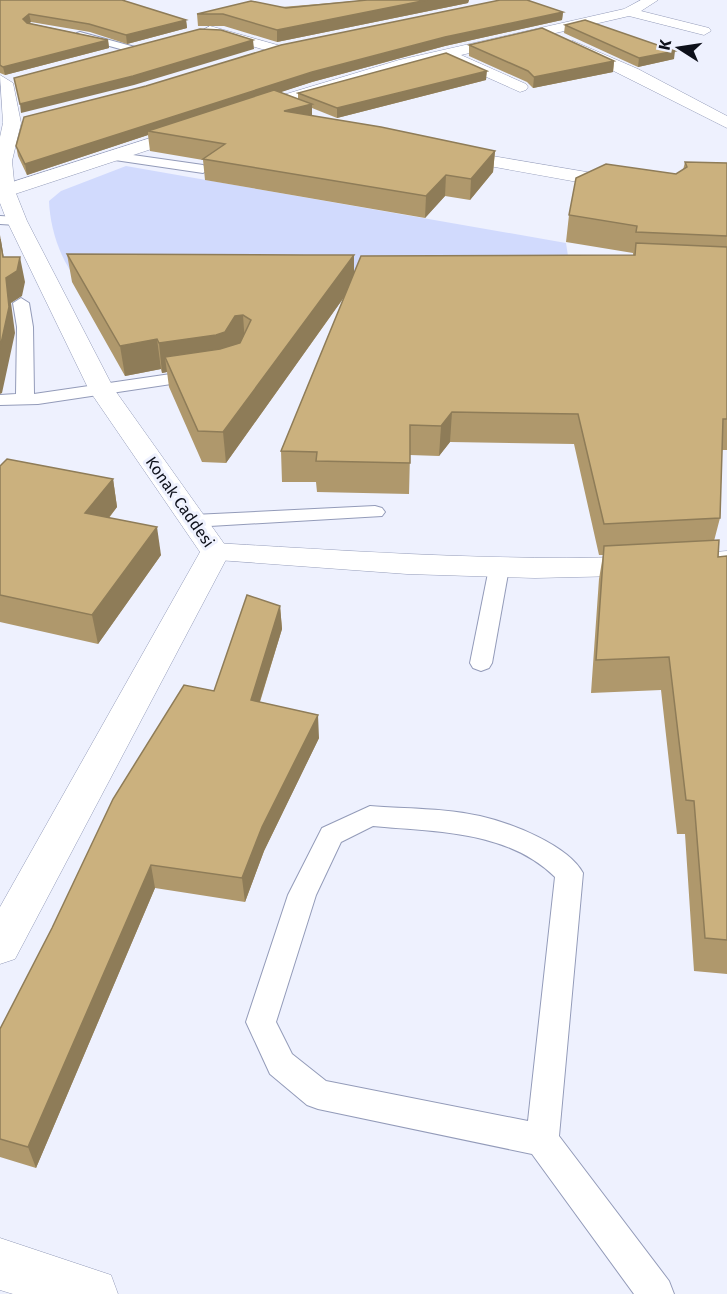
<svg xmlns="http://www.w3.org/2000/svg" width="727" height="1294" font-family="'Fira Sans',sans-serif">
<rect width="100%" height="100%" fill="#eef1fe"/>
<path fill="#d1dafd" d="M126,166L566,243L572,282L78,281C60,260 50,228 49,201L61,191Z"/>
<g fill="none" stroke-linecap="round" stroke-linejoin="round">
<defs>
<g id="service">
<path d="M80,32L135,47L136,49L131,52L77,37V33Z"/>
<path d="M112,152L203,165L209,169L203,173L108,159L106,156Z"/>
<path d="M0,216L17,217L24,221L17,225L0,224Z"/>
<path d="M21,298L29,303L33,327L34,394L198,370L206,375L198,380L38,404L0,405V395L16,394L17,327L13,303Z"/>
<path d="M375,506L382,508L385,512L382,516L193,527L186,525L183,521L186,517L193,515Z"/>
<path d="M499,562L506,563L509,568L492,663L489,668L481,671L473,668L470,663L489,568L492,563Z"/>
<path d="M370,806C406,809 445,808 480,816C511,823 568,845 583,873L559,1136L669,1281L674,1294H634L532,1154L318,1109L307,1105L270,1074L246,1022L288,895L322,828ZM373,826C435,832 507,830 555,877L528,1121L326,1081L292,1054L276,1022L316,895L341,842Z"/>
</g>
<g id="minor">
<path d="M641,0H658L641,11L709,28L711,31L704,35L629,16L461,55L526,84L528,87L526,90L520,92L444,58L408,67L255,115H243L241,111L243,107L399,60L624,9Z"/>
<path d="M210,26L281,46L283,49L276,53L205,33L203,30Z"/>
<path d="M573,41L638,69L727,116V128L568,48L566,45Z"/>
<path d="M191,125L197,126L200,130L197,134L12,195L0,196V186Z"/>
<path d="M451,149L622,178L632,184L622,190L445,158L442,154L445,150Z"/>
<path d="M215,543C386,553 556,566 727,551V569L663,575L535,578L407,574L204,559L200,552L204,545Z"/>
</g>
<path id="tertiary" d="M0,75L13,83L21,123L12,161L15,191L27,221L114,389L230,552L15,959L0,964V907L200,552L89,390L7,221L0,203V137L3,123Z"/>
<path id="secondary" d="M0,1238L111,1275L118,1294H13L0,1290Z"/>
</defs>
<use href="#service" stroke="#939bb9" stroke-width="2"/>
<use href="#minor" stroke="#939bb9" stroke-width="1"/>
<use href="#tertiary" stroke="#939bb9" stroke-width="1"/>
<use href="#secondary" stroke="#939bb9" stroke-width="1"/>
<use href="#service" fill="#fff" fill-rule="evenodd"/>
<use href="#minor" fill="#fff" fill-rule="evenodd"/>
<use href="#tertiary" fill="#fff" fill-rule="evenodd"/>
<use href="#secondary" fill="#fff" fill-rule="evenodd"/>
</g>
<g fill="#af986c">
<path d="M0,0L186,20L187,28L127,44L90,32L31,22L29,23L108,40L109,48L5,75L0,73Z"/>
<path d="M367,0H469L468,3L277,42L224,26H198L197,14Z"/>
<path d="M563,12L562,20L445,46L312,82L280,92L298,99V93L486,80L337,118L312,108V116L495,151L493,172L470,200L445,196L425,218L205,180L203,160L150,151L148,135L27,175L18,156L16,146Z"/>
<path d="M565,25L674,59L638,67L564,33Z"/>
<path d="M469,45L614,61L613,72L533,88L527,82L469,56Z"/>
<path d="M685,162L727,163V450H722L720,518L714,541L718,557L727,556V974L694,971L685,834H677L661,690L591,693L599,579L603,555H599L574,444L450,442L439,456L410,455L409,494L317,492L316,482H282L281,451L345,296L226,463L202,462L169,387L167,372L162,373L161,369L125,376L72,282L67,254L354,274L633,255V253L566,242L569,215L676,174L683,170Z"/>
<path d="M0,466L113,479L117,507L109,518L161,555L98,644L0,622Z"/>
<path d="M280,606L282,629L260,702L319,738L264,851L245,902L155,888L36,1168L0,1157V1029L214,691Z"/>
</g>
<g fill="#8e7c58">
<path d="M427,0H469L468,3L277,42V30Z"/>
<path d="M563,12L562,20L445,46L312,82L156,133L148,131V135L27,175L25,164L312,72L445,37Z"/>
<path d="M29,14L31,22L25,27L23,19Z"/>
<path d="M186,20L187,28L127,44L126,35Z"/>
<path d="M108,40L109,48L5,75L3,67Z"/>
<path d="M253,40L254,49L134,85L21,113L20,104Z"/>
<path d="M675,51L674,59L638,67L639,58Z"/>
<path d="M614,61L613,72L533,88L534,77Z"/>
<path d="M487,71L486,80L337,118V108Z"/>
<path d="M312,104V124L284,111Z"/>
<path d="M495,151L493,172L470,200L471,179Z"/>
<path d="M446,175L445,196L425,218L426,196Z"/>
<path d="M0,235L7,277L20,257L25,282L22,296L11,303L15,333L2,393L0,394Z"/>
<path d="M354,255V283L226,463L223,432Z"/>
<path d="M243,315L245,344L227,362L165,357L167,372L162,373L159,343L235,316Z"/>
<path d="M157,339L161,369L125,376L120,346Z"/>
<path d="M452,412L450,442L439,456L441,426Z"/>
<path d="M113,479L117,507L90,541L85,513Z"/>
<path d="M157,527L161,555L98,644L92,615Z"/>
<path d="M280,606L282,629L253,723L251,700Z"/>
<path d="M318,715L319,738L264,851L245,902L242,878L262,827Z"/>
<path d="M151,865L155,888L36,1168L28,1147Z"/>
</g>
<g fill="#cbb17e" stroke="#8e7c58" stroke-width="1.5">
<path d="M0,0H122L186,20L126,35L89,24L29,14L23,19L27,23L108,40L3,67L0,65Z"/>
<path d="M367,0H427L277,30L223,14H197L251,1L286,8Z"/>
<path d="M500,0H527L563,12L445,37L312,72L25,164L16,146L24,117L146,86L281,45Z"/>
<path d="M585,20L675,51L639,58L565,25Z"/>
<path d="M542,28L614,61L534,77L528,71L469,45Z"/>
<path d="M200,29L221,30L253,40L133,76L20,104L14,78Z"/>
<path d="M446,53L487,71L337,108L298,93Z"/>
<path d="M274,90L312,104L284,111L381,127L495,151L471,179L446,175L426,196L203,159L225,144L148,131Z"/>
<path d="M685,162L727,163V236L636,232L637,226L569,215L576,178L606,164L676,174L687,167Z"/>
<path d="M0,239L3,257H20L17,271L6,278L9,307L0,348Z"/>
<path d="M636,243L727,247V419H723L720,518L604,524L578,414L452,412L441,426L410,425V463L316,461L317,452L281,451L361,256L635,255Z"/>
<path d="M67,254L304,255H354L223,432L198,431L165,357L220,349L240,343L251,320L243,315L235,316L225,332L216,335L159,343L157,339L120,346Z"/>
<path d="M7,459L113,479L85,513L157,527L92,615L0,595V466Z"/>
<path d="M719,540L718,557L727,556V940L705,938L694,801L686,800L669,657L596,660L604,546Z"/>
<path d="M247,595L280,606L251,700L318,715L262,827L242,878L151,865L28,1147L0,1139V1029L52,928L113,799L184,685L214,691Z"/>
</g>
<g text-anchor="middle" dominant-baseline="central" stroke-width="6" stroke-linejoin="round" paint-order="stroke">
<g font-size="16" fill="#0d101a" stroke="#eef1fe">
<text transform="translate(180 502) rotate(55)">Konak Caddesi</text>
</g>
</g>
<g transform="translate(679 48) rotate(282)" stroke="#eef1fe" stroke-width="4.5" paint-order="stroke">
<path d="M0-4.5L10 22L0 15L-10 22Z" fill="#0d101a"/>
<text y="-9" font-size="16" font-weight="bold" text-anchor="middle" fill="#0d101a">K</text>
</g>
</svg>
